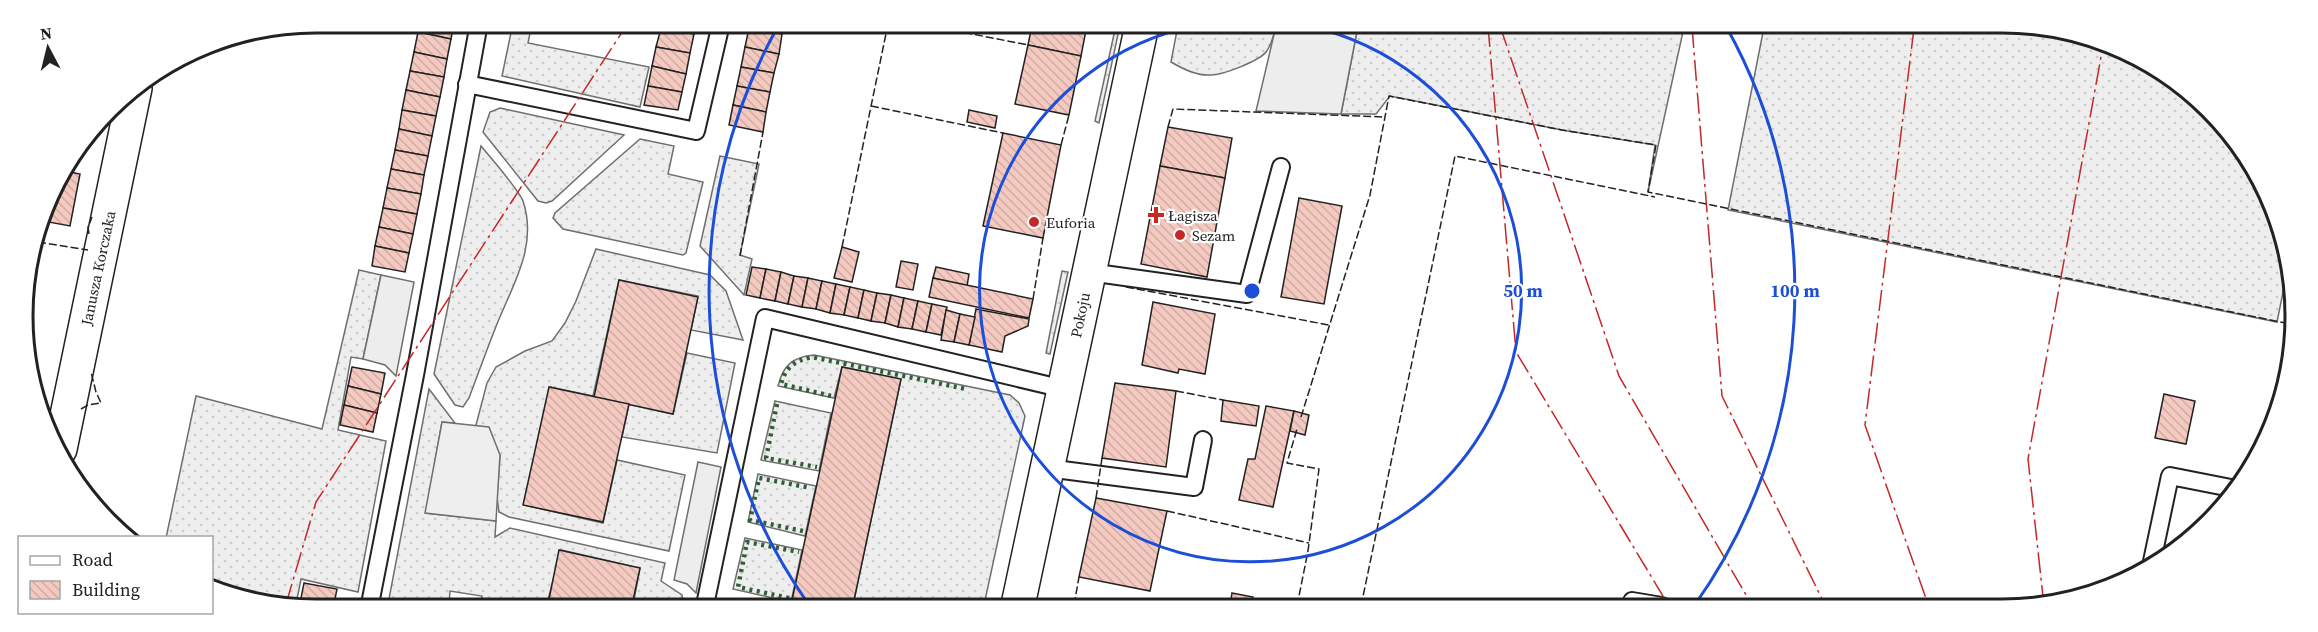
<svg xmlns="http://www.w3.org/2000/svg" width="2318" height="632" font-family="'Source Serif 4',serif">
<defs>
<pattern id="grass-dots" width="8" height="8" patternUnits="userSpaceOnUse" patternTransform="scale(1.5)"><rect width="8" height="8" fill="#eee"/><path d="M2 2h.1M6 6h.1" fill="none" stroke="#ccc" stroke-width="1.8" stroke-linecap="round"/></pattern>
<pattern id="building-back-hatch" width="6" height="6" patternUnits="userSpaceOnUse" patternTransform="scale(1.5)"><rect width="6" height="6" fill="#f3c9c0"/><path d="M-1 5l2 2M0 0l6 6M5-1l2 2" fill="none" stroke="#d0aca5"/></pattern>
</defs>
<rect width="100%" height="100%" fill="#fff"/>
<g fill="url(#grass-dots)" stroke="#6f6f6f" stroke-width="1.5">
<path d="M513,23H532L528,43L649,67L640,107L502,76Z"/>
<path d="M1116,25H1120L1099,123L1095,121Z"/>
<path d="M1178,25L1276,26C1274,35 1272,44 1266,52C1259,61 1223,75 1211,75C1198,76 1181,68 1171,62Z"/>
<path d="M1358,26L1684,27L1648,192L1655,145L1562,130L1390,96L1376,114H1341Z"/>
<path d="M1764,27L2059,28L2165,72L2246,153L2290,258L2277,322L1728,210Z"/>
<path d="M500,108L624,135L552,201L546,203L538,201L483,132L490,112Z"/>
<path d="M640,139L674,146L668,174L703,182L686,253L683,255L563,229L553,218L555,213Z"/>
<path d="M481,146C490,157 519,190 523,201C538,246 513,284 497,324C487,349 478,374 469,398L463,407L455,405L434,374Z"/>
<path d="M720,156L759,164L740,255L752,259L744,295L700,246Z"/>
<path d="M596,249L710,275L726,291L743,340L691,330L698,296L619,280L593,396L550,387L524,505L603,523L617,460L685,475L669,551L509,517L499,512L497,497L500,455L476,425L487,383L496,367L525,351L552,341L565,323L576,301Z"/>
<path d="M359,270L381,275L363,359L351,357L338,430L386,441L358,592L301,579L296,604H259L212,586V538H166L196,396L322,429Z"/>
<path d="M1062,271L1068,272L1050,354L1046,353Z"/>
<path d="M687,353L735,363L717,453L622,437L629,404L673,414Z"/>
<path d="M814,355L1010,395L1019,403L1025,416L984,605H853L901,379L842,367L834,398L778,386C783,365 793,357 814,355Z"/>
<path d="M429,389L455,423L442,422L426,513L496,521L495,537L510,528L665,563L661,581L682,595L684,605H653L634,600L640,568L561,550L547,604H480L482,596L450,591L449,604H388Z"/>
<path d="M775,401L831,413L819,471L761,460Z"/>
<path d="M758,474L816,486L805,536L748,522Z"/>
<path d="M745,538L802,550L791,602L733,589Z"/>
</g>
<path fill="#eee" stroke="#6f6f6f" stroke-width="1.5" d="M442,422L489,427L500,455L496,521L425,513Z"/>
<g fill="#ededed" stroke="#6f6f6f" stroke-width="1.5">
<path d="M1276,26H1358L1341,114L1256,111Z"/>
<path d="M381,275L414,282L396,376L385,365L363,359Z"/>
<path d="M698,462L721,467L696,593L687,584L674,580Z"/>
</g>
<g fill="url(#building-back-hatch)" stroke="#222" stroke-width="1.5">
<path d="M419,23H454L451,39L418,32Z"/>
<path d="M661,24H696L694,34L661,28Z"/>
<path d="M750,24H784L782,34L749,28Z"/>
<path d="M1032,25H1087L1081,56L1028,45Z"/>
<path d="M661,28L694,34L690,53L656,47Z"/>
<path d="M749,28L782,34L779,54L745,47Z"/>
<path d="M418,32L451,39L447,59L414,52Z"/>
<path d="M1028,45L1081,56L1069,115L1015,104Z"/>
<path d="M656,47L690,53L686,74L652,66Z"/>
<path d="M745,47L779,54L774,73L741,67Z"/>
<path d="M414,52L447,59L444,77L410,71Z"/>
<path d="M652,66L686,74L682,92L648,86Z"/>
<path d="M741,67L774,73L770,92L737,86Z"/>
<path d="M410,71L444,77L440,97L406,90Z"/>
<path d="M648,86L682,92L678,110L644,105Z"/>
<path d="M737,86L770,92L766,112L733,105Z"/>
<path d="M406,90L440,97L436,116L402,110Z"/>
<path d="M733,105L766,112L763,132L729,125Z"/>
<path d="M402,110L436,116L432,136L399,129Z"/>
<path d="M969,110L997,116L995,128L967,122Z"/>
<path d="M1168,127L1232,138L1225,178L1160,166Z"/>
<path d="M399,129L432,136L428,156L395,150Z"/>
<path d="M1003,133L1061,145L1043,238L983,226Z"/>
<path d="M395,150L428,156L424,175L391,169Z"/>
<path d="M1160,166L1225,178L1207,277L1141,264Z"/>
<path d="M391,169L424,175L421,194L387,188Z"/>
<path d="M65,171L80,174L70,226L43,221L53,186Z"/>
<path d="M387,188L421,194L417,214L383,208Z"/>
<path d="M1299,198L1342,206L1324,304L1281,297Z"/>
<path d="M383,208L417,214L413,234L379,227Z"/>
<path d="M379,227L413,234L409,253L375,246Z"/>
<path d="M375,246L409,253L405,272L372,266Z"/>
<path d="M842,247L859,252L852,282L834,278Z"/>
<path d="M901,261L918,264L913,290L896,287Z"/>
<path d="M752,267L766,269L760,298L746,295Z"/>
<path d="M936,267L969,274L967,286L933,278Z"/>
<path d="M766,269L781,272L775,301L760,298Z"/>
<path d="M781,272L794,276L788,304L775,301Z"/>
<path d="M794,276L808,278L802,307L788,304Z"/>
<path d="M808,278L822,281L816,309L802,307Z"/>
<path d="M933,278L1033,299L1029,318L929,297Z"/>
<path d="M619,280L698,297L673,414L594,397Z"/>
<path d="M822,281L836,284L830,313L816,309Z"/>
<path d="M836,284L850,287L844,315L830,313Z"/>
<path d="M850,287L864,290L858,318L844,315Z"/>
<path d="M864,290L877,293L871,321L858,318Z"/>
<path d="M877,293L891,295L885,323L871,321Z"/>
<path d="M891,295L904,298L898,327L885,323Z"/>
<path d="M904,298L918,301L912,329L898,327Z"/>
<path d="M918,301L932,304L926,332L912,329Z"/>
<path d="M1153,302L1215,314L1205,374L1179,369L1178,373L1142,365Z"/>
<path d="M932,304L947,307L941,335L926,332Z"/>
<path d="M976,309L1029,319L1028,326L1005,336L1002,352L969,345Z"/>
<path d="M946,310L960,314L954,342L941,340Z"/>
<path d="M960,314L975,317L969,345L954,342Z"/>
<path d="M352,367L385,373L381,394L348,386Z"/>
<path d="M842,367L901,379L853,605H791Z"/>
<path d="M1115,383L1176,391L1166,467L1102,458Z"/>
<path d="M348,386L381,394L377,413L344,405Z"/>
<path d="M549,387L629,404L603,522L523,505Z"/>
<path d="M2164,394L2195,401L2186,444L2155,438Z"/>
<path d="M1223,400L1259,406L1256,426L1221,421Z"/>
<path d="M344,405L377,413L373,432L340,425Z"/>
<path d="M1266,406L1294,411L1273,507L1239,500L1248,459H1255Z"/>
<path d="M1294,411L1309,415L1305,435L1290,431Z"/>
<path d="M1096,498L1167,511L1150,591L1079,577Z"/>
<path d="M559,550L640,568L632,605L548,604Z"/>
<path d="M304,583L337,589L334,604L300,603Z"/>
<path d="M1232,593L1253,597L1250,606H1230Z"/>
</g>
<g fill="none" stroke-linecap="round" stroke-linejoin="round">
<defs>
<g id="service">
<path d="M467,84L696,131L721,24"/>
<path d="M1089,272L1247,294L1281,167"/>
<path d="M1047,468L1194,487L1203,440"/>
<path d="M2151,566L2170,476L2236,489"/>
<path d="M370,604L415,375L479,23"/>
<path d="M705,605L765,318L1064,389"/>
<path d="M1631,606L1632,601L1662,606"/>
</g>
<path id="minor" d="M60,449L135,88"/>
<path id="tertiary" d="M1018,605L1142,25"/>
</defs>
<use href="#service" stroke="#222" stroke-width="20"/>
<use href="#minor" stroke="#222" stroke-width="36"/>
<use href="#tertiary" stroke="#222" stroke-width="36"/>
<use href="#service" stroke="#fff" stroke-width="16"/>
<use href="#minor" stroke="#fff" stroke-width="33"/>
<use href="#tertiary" stroke="#fff" stroke-width="33"/>
<g stroke="#2f5e38" stroke-width="4.5" stroke-dasharray="3 4.5" stroke-linecap="butt">
<path d="M831,396L781,384C786,366 795,361 812,357L966,389"/>
<path d="M777,404L766,458L817,467"/>
<path d="M803,531L750,520L759,478L811,488"/>
<path d="M789,598L738,587L747,542L799,552"/>
</g>
<g stroke="#222" stroke-width="1.5" stroke-dasharray="8 3" stroke-linecap="butt">
<path d="M921,24L1028,45"/>
<path d="M871,106L1003,133"/>
<path d="M1168,127L1173,109L1385,117"/>
<path d="M1061,145L1069,115"/>
<path d="M89,234L88,227L92,217"/>
<path d="M38,242L88,250"/>
<path d="M842,247L888,24"/>
<path d="M740,256L763,132"/>
<path d="M1126,287L1329,325"/>
<path d="M1033,299L1043,238"/>
<path d="M1176,391L1223,400"/>
<path d="M81,409L88,405L101,403L96,392L91,372"/>
<path d="M1301,417L1370,195L1389,96L1562,130L1656,145L1648,192L2290,324"/>
<path d="M1096,498L1102,458"/>
<path d="M1167,511L1309,543"/>
<path d="M1074,605L1079,577"/>
<path d="M1297,606L1308,551L1319,469L1287,463L1297,429"/>
<path d="M1361,606L1455,156L1655,197"/>
</g>
<g stroke="#c62828" stroke-width="1.5" stroke-dasharray="21 4.5 3 4.5" stroke-linecap="butt">
<path d="M1488,26L1516,352L1669,606"/>
<path d="M1500,26L1619,376L1753,607"/>
<path d="M1692,27L1722,396L1826,607"/>
<path d="M1914,28L1865,425L1929,607"/>
<path d="M286,604L316,502L628,23"/>
<path d="M2044,606L2028,459L2103,46"/>
</g>
</g>
<g fill="none" stroke="#1d4ed8" stroke-width="3">
<path d="M1308 26A271 271 0 1 1 1198 25"/>
<path d="M807 602A543 543 0 0 1 777 28M1727 28A543 543 0 0 1 1694 606"/>
</g>
<g fill="#c62828" stroke="#fff" stroke-width="2">
<path d="M1153 206h6v6h6v6h-6v6h-6v-6h-6v-6h6z"/>
<circle cx="1034" cy="222" r="6"/>
<circle cx="1180" cy="235" r="6"/>
</g>
<g text-anchor="middle" dominant-baseline="central" stroke-width="4.5" stroke-linejoin="round" paint-order="stroke">
<g font-size="15" fill="#222" stroke="#fff" text-anchor="start">
<text x="1168" y="215">Łagisza</text>
<text x="1046" y="222">Euforia</text>
<text x="1192" y="235">Sezam</text>
</g>
<g font-size="15" fill="#222" stroke="#fff">
<text transform="translate(98 268) rotate(-78)">Janusza Korczaka</text>
<text transform="translate(1080 315) rotate(-78)">Pokoju</text>
</g>
</g>
<path d="M0 0H2318V632H0ZM316 33H2002A283 283 0 0 1 2285 316V316A283 283 0 0 1 2002 599H316A283 283 0 0 1 33 316V316A283 283 0 0 1 316 33Z" fill="#fff" fill-rule="evenodd"/>
<path fill="none" stroke="#222" stroke-width="3" d="M316 33H2002A283 283 0 0 1 2285 316V316A283 283 0 0 1 2002 599H316A283 283 0 0 1 33 316V316A283 283 0 0 1 316 33Z"/>
<circle cx="1252" cy="291" r="9" fill="#1d4ed8" stroke="#fff" stroke-width="3"/>
<g font-size="18" text-anchor="middle" font-weight="bold" fill="#1d4ed8" stroke="#fff" stroke-width="4.5" stroke-linejoin="round" paint-order="stroke">
<text x="1523" y="297">50 m</text>
<text x="1795" y="297">100 m</text>
</g>
<rect x="18" y="536" width="195" height="78" fill="#ffffff" stroke="#a7a7a7" stroke-width="1.5"/>
<rect x="30" y="556" width="30" height="9" fill="#ffffff" stroke="#a7a7a7" stroke-width="1.5"/>
<text x="72" y="566" font-size="18" fill="#222222">Road</text>
<rect x="30" y="581" width="30" height="18" fill="url(#building-back-hatch)" stroke="#a7a7a7" stroke-width="1.5"/>
<text x="72" y="596" font-size="18" fill="#222222">Building</text>
<g transform="translate(48 48) rotate(353)" stroke="#ffffff" stroke-width="4.5" paint-order="stroke">
<path d="M0-4.5L10 22L0 15L-10 22Z" fill="#222222"/>
<text y="-9" font-size="16" font-weight="bold" text-anchor="middle" fill="#222222">N</text>
</g>
</svg>
